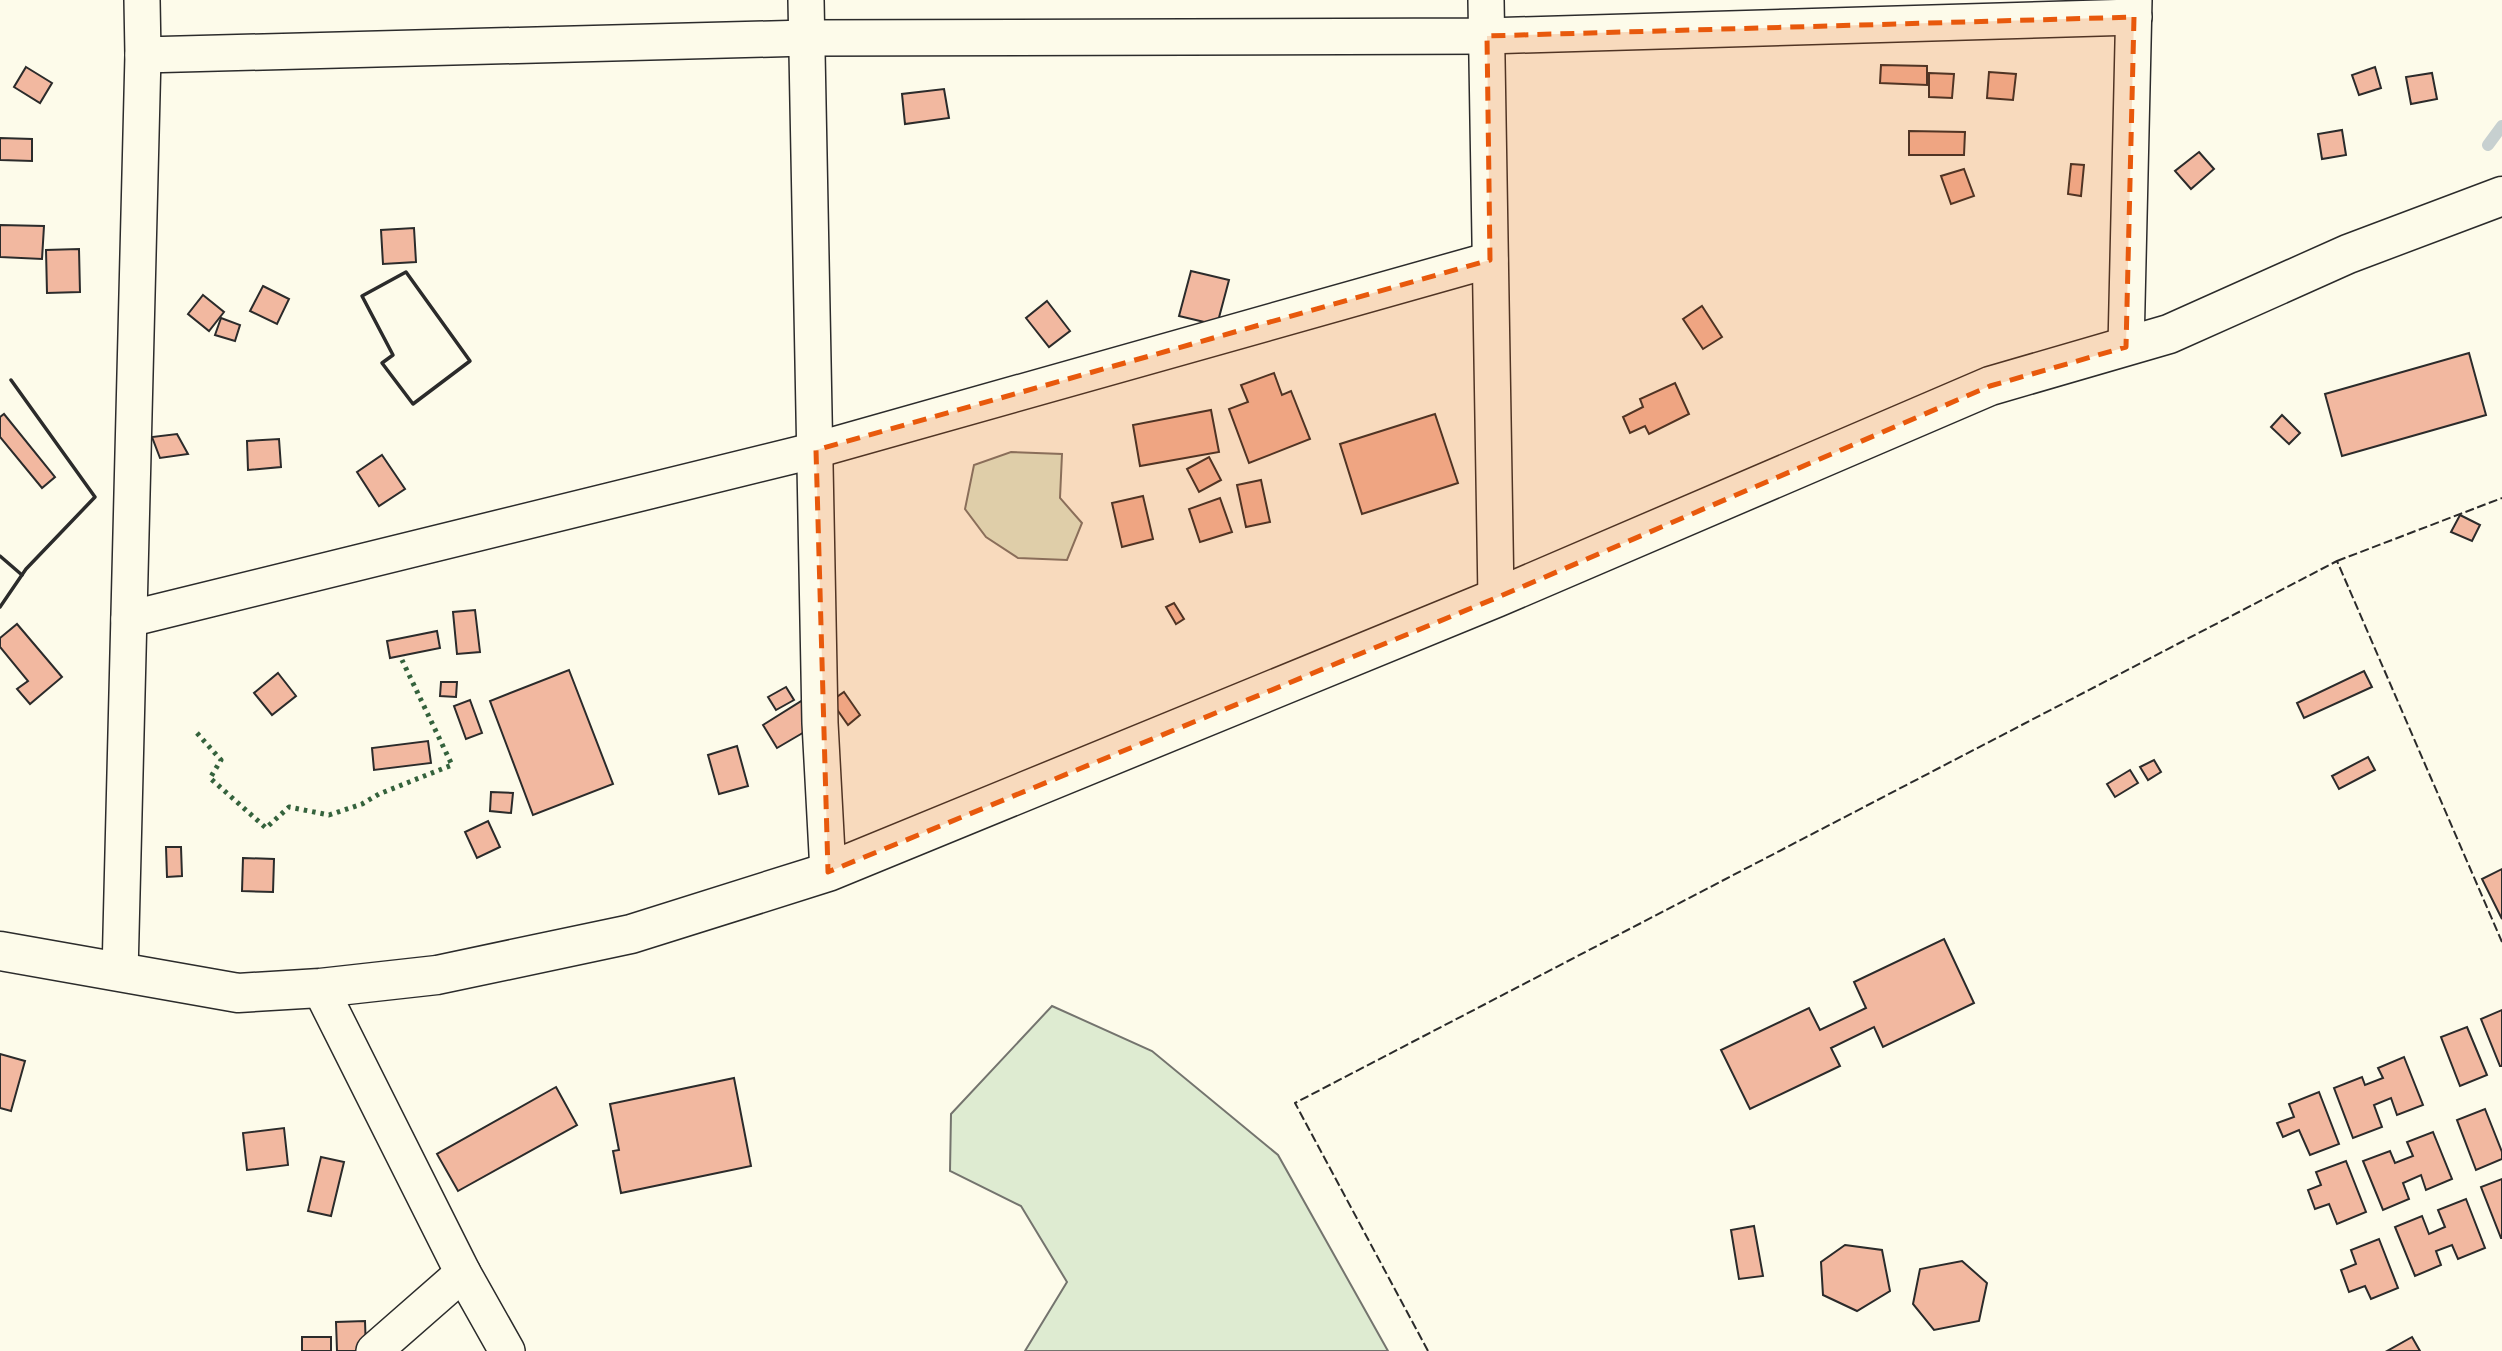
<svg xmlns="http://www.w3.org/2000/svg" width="2502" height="1351" font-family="'Golos Text',sans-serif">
<rect width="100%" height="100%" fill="#fdfbea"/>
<g fill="#deebd1" stroke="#74746e" stroke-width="2">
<path d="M1011,452L1062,454L1060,498L1082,523L1067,560L1018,558L986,537L965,509L974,465Z"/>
<path d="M1052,1006L1152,1051L1278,1155L1388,1351H1025L1067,1282L1021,1206L950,1171L951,1114Z"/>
</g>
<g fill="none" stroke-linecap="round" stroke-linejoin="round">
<path stroke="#c7d0d0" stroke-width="12" d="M2488,145L2502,126"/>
</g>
<g fill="#f2b8a0" stroke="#2b2b2b" stroke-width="2">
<path d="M1881,65L1927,66V85L1880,83Z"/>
<path d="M26,67L52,83L40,103L14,87Z"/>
<path d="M2375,67L2381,88L2359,95L2352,75Z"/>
<path d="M1989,72L2016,74L2013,100L1987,98Z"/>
<path d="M1929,73L1954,74L1952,98L1929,97Z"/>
<path d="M2432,73L2437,99L2411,104L2406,77Z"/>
<path d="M944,89L949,118L905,124L902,94Z"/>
<path d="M2342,130L2346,155L2322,159L2318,134Z"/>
<path d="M1909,131L1965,132L1964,155H1909Z"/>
<path d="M0,138L32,139V161L0,160Z"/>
<path d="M2199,152L2214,169L2191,189L2175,171Z"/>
<path d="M2071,164L2084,165L2081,196L2068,194Z"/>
<path d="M1964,169L1974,196L1951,204L1941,176Z"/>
<path d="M0,225L44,226L42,259L0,257Z"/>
<path d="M414,228L416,262L383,264L381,230Z"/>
<path d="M79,249L80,292L47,293L46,250Z"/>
<path d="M1191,271L1229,280L1217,325L1179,316Z"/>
<path d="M263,286L289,299L277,324L250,311Z"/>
<path d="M203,295L224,312L209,331L188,314Z"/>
<path d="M1047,301L1070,331L1049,347L1026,318Z"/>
<path d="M1702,306L1722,337L1703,349L1683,319Z"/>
<path d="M221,318L240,325L235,341L215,335Z"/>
<path d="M2469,353L2486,415L2342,456L2325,394Z"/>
<path d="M1274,373L1282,395L1291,391L1310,439L1249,463L1229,409L1248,402L1241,385Z"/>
<path d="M1675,383L1689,414L1649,434L1645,426L1630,433L1623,417L1643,407L1640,399Z"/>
<path d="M1211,410L1219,452L1140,466L1133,425Z"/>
<path d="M4,414L55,477L42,488L0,437V417Z"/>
<path d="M1435,414L1458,483L1362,514L1340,444Z"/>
<path d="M2282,415L2300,433L2289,444L2271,427Z"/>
<path d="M177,434L188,454L160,458L152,437Z"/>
<path d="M279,439L281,467L248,470L247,441Z"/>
<path d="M382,455L405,489L379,506L357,472Z"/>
<path d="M1209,457L1221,480L1199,492L1187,469Z"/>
<path d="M1261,480L1270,522L1246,527L1237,485Z"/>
<path d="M1143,496L1153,539L1122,547L1112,503Z"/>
<path d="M1220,498L1232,532L1200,542L1189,509Z"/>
<path d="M2460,515L2480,525L2472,541L2451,532Z"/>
<path d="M1174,603L1184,619L1176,624L1166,607Z"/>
<path d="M475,610L480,652L457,654L453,612Z"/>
<path d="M17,624L62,677L30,704L17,689L28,681L0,647V638Z"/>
<path d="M437,631L440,648L390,658L387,641Z"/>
<path d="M569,670L613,784L533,815L490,701Z"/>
<path d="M2364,671L2372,687L2304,718L2297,703Z"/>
<path d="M278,673L296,696L272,715L254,693Z"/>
<path d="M441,682H457L456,697L440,696Z"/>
<path d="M786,687L794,700L776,710L768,697Z"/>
<path d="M844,692L860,715L848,725L831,701Z"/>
<path d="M470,700L482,733L466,739L454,706Z"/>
<path d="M803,700L818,724L777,748L763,725Z"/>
<path d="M428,741L431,763L374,770L372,748Z"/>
<path d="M737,746L748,786L719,794L708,755Z"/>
<path d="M2368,757L2375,770L2339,789L2332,776Z"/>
<path d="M2154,760L2161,772L2148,780L2140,767Z"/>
<path d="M2130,770L2138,783L2115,797L2107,784Z"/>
<path d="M491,792L513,793L511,813L490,811Z"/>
<path d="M488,821L500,847L477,858L465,832Z"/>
<path d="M166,847H181L182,876L167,877Z"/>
<path d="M243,858L274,859L273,892L242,891Z"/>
<path d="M2502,869V919L2482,879Z"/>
<path d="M1944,939L1974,1003L1883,1047L1874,1027L1831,1048L1840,1066L1750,1109L1721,1050L1809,1008L1820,1030L1866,1008L1854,982Z"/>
<path d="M2502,1010V1066H2500L2481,1019Z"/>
<path d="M2467,1027L2487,1075L2460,1086L2441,1037Z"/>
<path d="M0,1054L25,1061L11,1111L0,1108Z"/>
<path d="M2404,1057L2423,1105L2397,1115L2391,1098L2374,1105L2382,1127L2353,1138L2334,1088L2362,1077L2365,1085L2383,1078L2378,1068Z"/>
<path d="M734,1078L751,1166L621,1193L613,1151L619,1150L610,1104Z"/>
<path d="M556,1087L577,1125L458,1191L437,1154Z"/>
<path d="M2319,1092L2339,1144L2310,1155L2299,1130L2283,1137L2277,1123L2294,1117L2289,1104Z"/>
<path d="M2485,1109L2502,1152V1159L2476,1170L2457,1120Z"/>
<path d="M284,1128L288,1165L247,1170L243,1133Z"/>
<path d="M2433,1132L2452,1179L2426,1190L2421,1175L2403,1183L2409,1199L2383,1210L2363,1161L2390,1151L2395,1163L2413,1156L2407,1142Z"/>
<path d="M321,1157L344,1162L331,1216L308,1211Z"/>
<path d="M2346,1161L2366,1212L2337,1224L2329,1204L2315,1209L2308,1190L2321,1185L2316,1172Z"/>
<path d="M2502,1179V1238H2501L2481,1187Z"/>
<path d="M2466,1199L2485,1248L2458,1259L2452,1245L2436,1251L2441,1265L2415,1276L2395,1227L2422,1216L2429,1234L2445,1227L2438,1210Z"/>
<path d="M1754,1226L1763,1276L1739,1279L1731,1230Z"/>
<path d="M2379,1239L2398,1288L2371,1299L2365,1286L2349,1292L2341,1270L2356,1264L2351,1250Z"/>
<path d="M1845,1245L1882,1250L1890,1291L1857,1311L1823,1295L1821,1262Z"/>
<path d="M1962,1261L1987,1283L1979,1321L1934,1330L1913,1304L1920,1269Z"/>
<path d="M365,1321L366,1351H337L336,1322Z"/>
<rect x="302" y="1337" width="29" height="14"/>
<path d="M2412,1337L2420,1351H2387Z"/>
</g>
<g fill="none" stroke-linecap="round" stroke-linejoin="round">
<defs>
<g id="minor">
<path d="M806,0L820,723L828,872"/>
<path d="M1486,0L1496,598"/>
<path d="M143,55L807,38L1487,36L2134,17"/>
<path d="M2126,347L2134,0"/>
<path d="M129,619L816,450L1490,260"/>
<path d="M120,973L143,55L142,0"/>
<path d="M320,988L463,1273L507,1351"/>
<path d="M374,1351L463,1273"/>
</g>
<path id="tertiary" d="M0,951L238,993L320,988L437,975L631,934L828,872L1496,598L1990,386L2169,334L2348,254L2502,196"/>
</defs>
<use href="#minor" stroke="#2b2b2b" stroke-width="38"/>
<use href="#tertiary" stroke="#2b2b2b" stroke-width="41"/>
<use href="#minor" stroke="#fdfbea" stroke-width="35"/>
<use href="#tertiary" stroke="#fdfbea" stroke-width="38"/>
<path stroke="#34623c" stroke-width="5" stroke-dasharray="3.5 5" stroke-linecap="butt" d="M197,733L221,760L210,778L266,828L289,807L329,815L362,804L379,794L452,765L402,660"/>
<g stroke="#2b2b2b" stroke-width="2" stroke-dasharray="9 3.5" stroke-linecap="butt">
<path d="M2337,561L2502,498"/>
<path d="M1428,1351L1295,1103L2337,561L2502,942"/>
</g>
<g stroke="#2b2b2b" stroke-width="3.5">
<path d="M406,272L470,361L413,404L382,363L393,355L362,296Z"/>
<path d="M0,556L22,575"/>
<path d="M0,607L26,569L95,497L11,380"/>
</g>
</g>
<path fill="#e8590c" fill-opacity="0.2" stroke="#e8590c" stroke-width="5" stroke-dasharray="14 9" stroke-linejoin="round" d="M2134,17L2126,347L1990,386L1496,598L828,872L816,450L1490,260L1487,36Z"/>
</svg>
